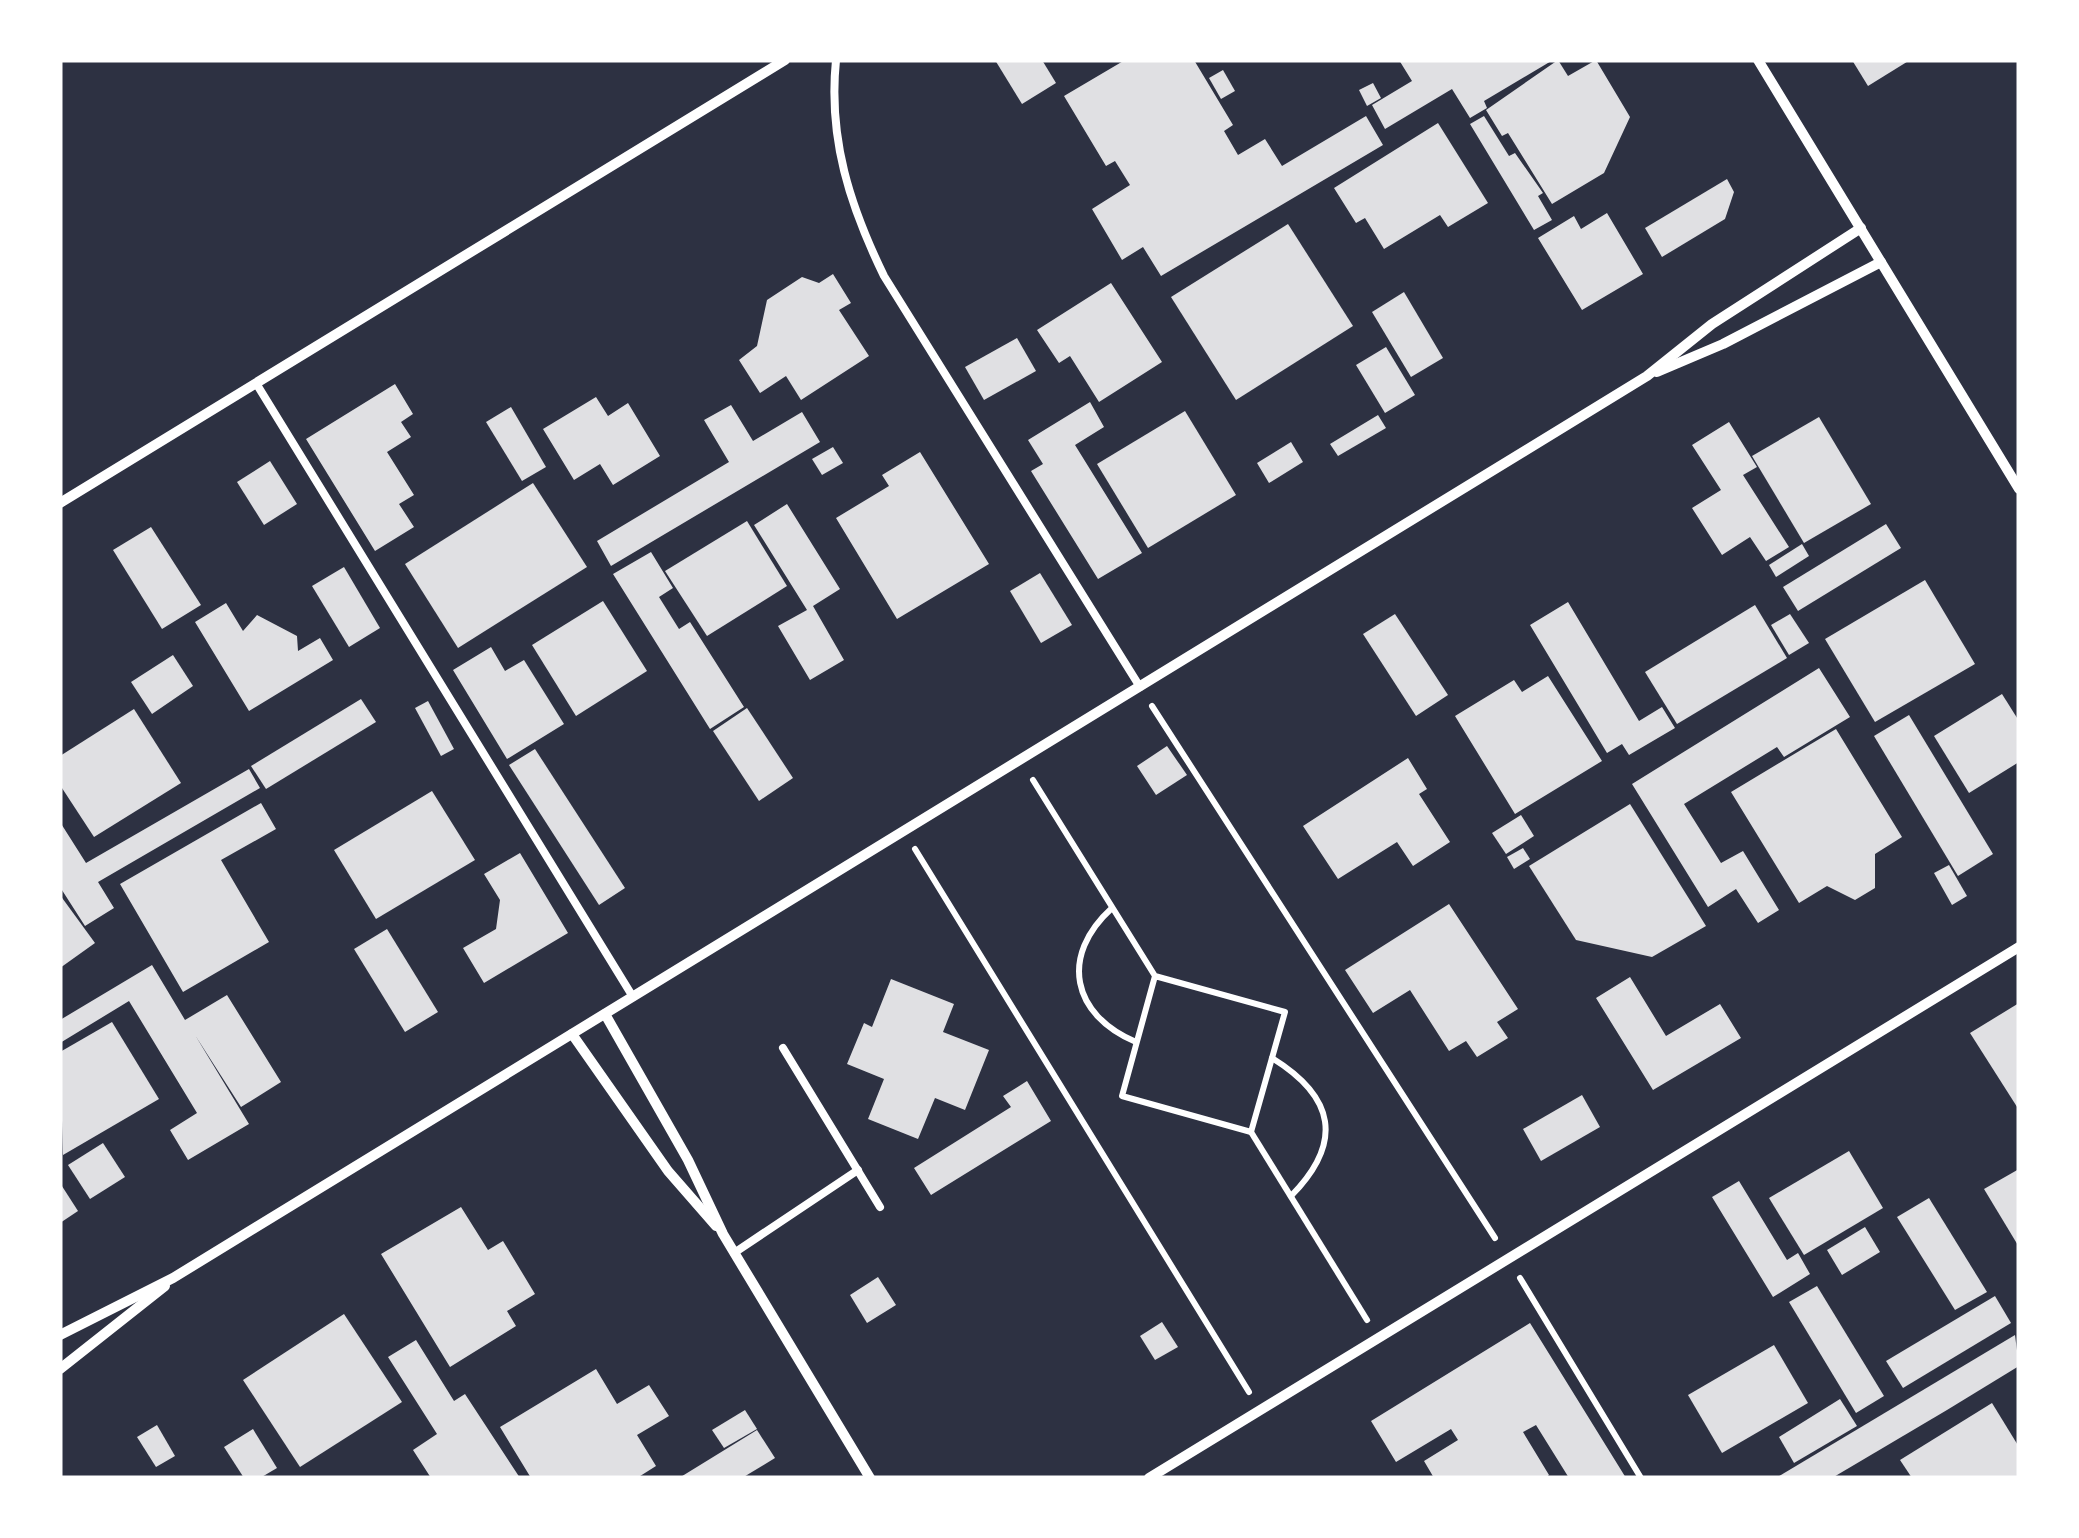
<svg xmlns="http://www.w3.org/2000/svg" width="2079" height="1538" font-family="'Nunito Sans',sans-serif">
<rect width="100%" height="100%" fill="#2d3142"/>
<g fill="#e0e0e3">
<path d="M995,60H1042L1056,83L1022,104Z"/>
<path d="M1125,60H1194L1233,125L1224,131L1238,155L1265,139L1282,166L1366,116L1383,145L1161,276L1143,247L1122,260L1092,209L1130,185L1115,161L1106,166L1064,96Z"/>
<path d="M1399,60H1553L1484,101L1487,108L1470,118L1452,89L1385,129L1372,105L1412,81Z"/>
<path d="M1558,60L1568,76L1596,60L1630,117L1604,173L1552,204L1508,133L1502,136L1486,110Z"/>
<path d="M1852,60H1910L1868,86Z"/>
<path d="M1223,70L1235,91L1221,99L1209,78Z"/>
<path d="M1373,83L1381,98L1367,106L1359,90Z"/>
<path d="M1484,116L1509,156L1515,153L1543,193L1538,196L1552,220L1534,230L1470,124Z"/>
<path d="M1438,123L1488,203L1448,227L1440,215L1384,249L1365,218L1356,223L1334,188Z"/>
<path d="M1727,179L1734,192L1725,219L1662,257L1645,228Z"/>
<path d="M1607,213L1643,274L1582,310L1538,238L1574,216L1581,229Z"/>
<path d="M1288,224L1353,326L1236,400L1171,297Z"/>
<path d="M833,274L851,303L839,310L869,356L801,400L786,376L760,393L739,360L757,346L767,300L802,277L819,283Z"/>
<path d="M1111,283L1162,362L1099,402L1070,356L1059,363L1037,330Z"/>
<path d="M1404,292L1443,358L1411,377L1372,312Z"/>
<path d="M1017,338L1036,371L984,400L965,367Z"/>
<path d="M1386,347L1415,395L1385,413L1356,365Z"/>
<path d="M395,384L413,414L401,422L411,437L387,452L414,495L399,504L414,527L375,551L306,439Z"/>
<path d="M596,397L608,416L628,403L660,456L613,485L600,464L574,480L543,429Z"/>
<path d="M1090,402L1104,427L1075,445L1142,553L1098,579L1031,471L1043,464L1028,440Z"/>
<path d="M731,405L753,441L802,412L820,442L611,566L597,541L729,462L704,420Z"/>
<path d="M511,407L546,467L522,481L486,422Z"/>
<path d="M1185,411L1236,495L1148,548L1097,464Z"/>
<path d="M1378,415L1386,428L1338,456L1330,444Z"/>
<path d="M1819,417L1871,504L1804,543L1752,456Z"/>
<path d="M1729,422L1757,467L1743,475L1789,547L1766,561L1750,537L1722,555L1692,508L1721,490L1692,445Z"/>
<path d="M1291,442L1303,462L1269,483L1257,463Z"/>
<path d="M833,447L843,463L822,475L812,459Z"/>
<path d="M920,452L989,564L897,619L836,518L889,486L882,475Z"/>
<path d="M270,461L297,504L264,525L237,482Z"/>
<path d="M533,483L587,567L458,648L405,564Z"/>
<path d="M787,504L840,589L813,606L844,660L810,680L778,626L807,610L754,525Z"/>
<path d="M747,521L787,586L707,636L665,571Z"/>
<path d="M1886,524L1901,548L1798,611L1783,587Z"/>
<path d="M151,527L201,605L162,629L113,550Z"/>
<path d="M1802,544L1809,556L1776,577L1769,565Z"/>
<path d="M651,552L673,588L659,597L679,629L690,622L744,707L710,729L613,574Z"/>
<path d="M344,567L380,628L349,647L312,586Z"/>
<path d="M1040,573L1072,625L1041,643L1010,591Z"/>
<path d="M1925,580L1975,664L1875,722L1825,639Z"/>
<path d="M603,601L647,671L576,716L532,645Z"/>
<path d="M1568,602L1639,721L1662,707L1675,728L1629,755L1622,744L1607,753L1530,625Z"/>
<path d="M226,603L243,631L257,615L297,636L298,651L320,638L333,660L249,711L195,622Z"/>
<path d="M1755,605L1787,658L1677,724L1645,672Z"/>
<path d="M1395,614L1448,695L1416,716L1363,634Z"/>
<path d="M1790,614L1809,643L1789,655L1771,625Z"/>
<path d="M491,647L505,671L524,660L564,724L507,759L453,670Z"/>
<path d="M173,655L193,686L152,714L131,682Z"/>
<path d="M1819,668L1850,717L1784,757L1777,747L1684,804L1721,863L1743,851L1779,910L1758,923L1736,889L1708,907L1632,784Z"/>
<path d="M1548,676L1602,761L1515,814L1455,716L1514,680L1522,692Z"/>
<path d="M2002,694L2019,721V762L1969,793L1934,736Z"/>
<path d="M361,699L376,722L266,789L251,766Z"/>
<path d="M428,701L454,749L441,756L415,708Z"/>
<path d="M747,708L793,778L759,801L713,731Z"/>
<path d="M134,709L181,783L94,837L60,785V756Z"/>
<path d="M1909,715L1993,854L1958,876L1874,736Z"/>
<path d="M1836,729L1902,837L1875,854V888L1855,900L1827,886L1799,903L1731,792Z"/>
<path d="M1167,746L1187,775L1156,795L1137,766Z"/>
<path d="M535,749L625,888L599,905L509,765Z"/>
<path d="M1408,758L1427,789L1419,794L1450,842L1413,866L1397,842L1338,879L1303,826Z"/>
<path d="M249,769L260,788L98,882L114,908L85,926L60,887V822L86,863Z"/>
<path d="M432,791L475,860L376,919L334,850Z"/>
<path d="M261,803L276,829L221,860L269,942L183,992L120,884Z"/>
<path d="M1630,804L1706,926L1652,957L1576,940L1529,866Z"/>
<path d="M1521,815L1534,836L1506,854L1492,833Z"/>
<path d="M1523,848L1530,859L1514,869L1507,857Z"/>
<path d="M520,853L568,933L484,983L463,948L496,929L500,900L484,874Z"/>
<path d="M1949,865L1967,896L1952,905L1934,873Z"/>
<path d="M60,895L95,943L60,968Z"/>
<path d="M1449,904L1518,1009L1497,1022L1508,1038L1477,1057L1466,1041L1449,1051L1410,990L1373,1013L1345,970Z"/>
<path d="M387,929L438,1012L405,1032L354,949Z"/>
<path d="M152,965L185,1020L227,995L281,1082L241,1107L195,1035L249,1124L188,1160L170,1130L197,1113L129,1001L60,1043V1020Z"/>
<path d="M1630,977L1666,1036L1720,1004L1741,1038L1653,1090L1596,998Z"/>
<path d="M891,979L954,1004L943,1032L989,1050L965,1110L935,1098L918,1139L868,1119L884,1079L847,1064L864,1023L872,1027Z"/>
<path d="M2019,1003V1110L1970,1033Z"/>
<path d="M112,1022L159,1099L63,1155L60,1052Z"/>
<path d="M1027,1081L1051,1121L931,1195L914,1168L1011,1107L1003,1096Z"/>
<path d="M1582,1095L1600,1127L1541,1161L1523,1129Z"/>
<path d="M103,1143L125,1177L90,1199L68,1165Z"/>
<path d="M1849,1151L1883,1208L1804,1255L1769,1198Z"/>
<path d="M2019,1169V1247L1984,1189Z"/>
<path d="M1739,1181L1787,1260L1798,1253L1810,1274L1773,1297L1712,1197Z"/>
<path d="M60,1183L78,1211L60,1223Z"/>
<path d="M1929,1198L1987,1292L1955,1310L1897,1217Z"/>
<path d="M461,1207L488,1250L503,1241L535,1294L507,1311L516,1326L450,1367L381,1254Z"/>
<path d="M1865,1227L1880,1252L1842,1275L1827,1250Z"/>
<path d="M878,1277L896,1305L867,1323L850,1295Z"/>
<path d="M1817,1286L1884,1396L1856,1413L1789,1302Z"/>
<path d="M1995,1296L2011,1323L1903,1388L1886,1361Z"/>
<path d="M344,1314L402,1402L300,1467L243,1380Z"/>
<path d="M1162,1322L1178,1347L1155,1360L1140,1336Z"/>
<path d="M1530,1323L1626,1478H1569L1536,1425L1523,1432L1549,1475L1545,1478H1434L1424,1461L1458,1440L1451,1429L1396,1462L1371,1421Z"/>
<path d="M2015,1335L2019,1366L1947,1410L1832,1478H1776Z"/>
<path d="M416,1340L454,1401L465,1394L520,1478H431L413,1450L437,1434L388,1357Z"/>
<path d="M1774,1345L1808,1403L1722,1453L1688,1395Z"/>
<path d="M596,1369L617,1404L649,1385L669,1416L637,1435L656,1466L637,1478H531L500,1427Z"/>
<path d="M1840,1399L1857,1426L1794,1463L1779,1437Z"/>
<path d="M1992,1403L2019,1447V1476L1912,1478L1900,1460Z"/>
<path d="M745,1410L757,1429L724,1448L712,1430Z"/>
<path d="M157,1425L175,1456L156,1467L137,1437Z"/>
<path d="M253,1429L277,1468L260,1478H244L224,1447Z"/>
<path d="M757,1430L775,1458L742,1478H679Z"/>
</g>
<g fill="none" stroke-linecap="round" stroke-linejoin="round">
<g stroke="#fff" stroke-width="6">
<path d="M1152,706L1495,1238"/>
<path d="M1033,780L1155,976L1285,1012L1251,1132L1122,1096L1155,976"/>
<path d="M915,849L1249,1392"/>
<path d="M1112,908C1059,956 1072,1015 1136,1042"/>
<path d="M1272,1058C1335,1097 1344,1142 1291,1196"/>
<path d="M1251,1132L1367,1320"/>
<path d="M1520,1278L1641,1478"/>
</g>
<g stroke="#fff" stroke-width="8">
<path d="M836,60C828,139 850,206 884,276L1140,687"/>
<path d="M256,383L633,997"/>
<path d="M783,1048L880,1207"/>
<path d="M734,1253L858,1170"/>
</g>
<g stroke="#fff" stroke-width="10">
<path d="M1758,60L2019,489"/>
<path d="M1657,372L1723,344L1881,262"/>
<path d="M60,503L785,60"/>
<path d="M605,1014L688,1160L723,1234L870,1478"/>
<path d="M572,1034L668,1171L716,1226"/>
<path d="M60,1335L173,1278L1647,376L1712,324L1861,228"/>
<path d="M60,1369L165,1286"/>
<path d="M1149,1478L2019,947"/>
</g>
</g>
<rect width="2079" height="1538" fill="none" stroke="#ffffff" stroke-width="125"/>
</svg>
